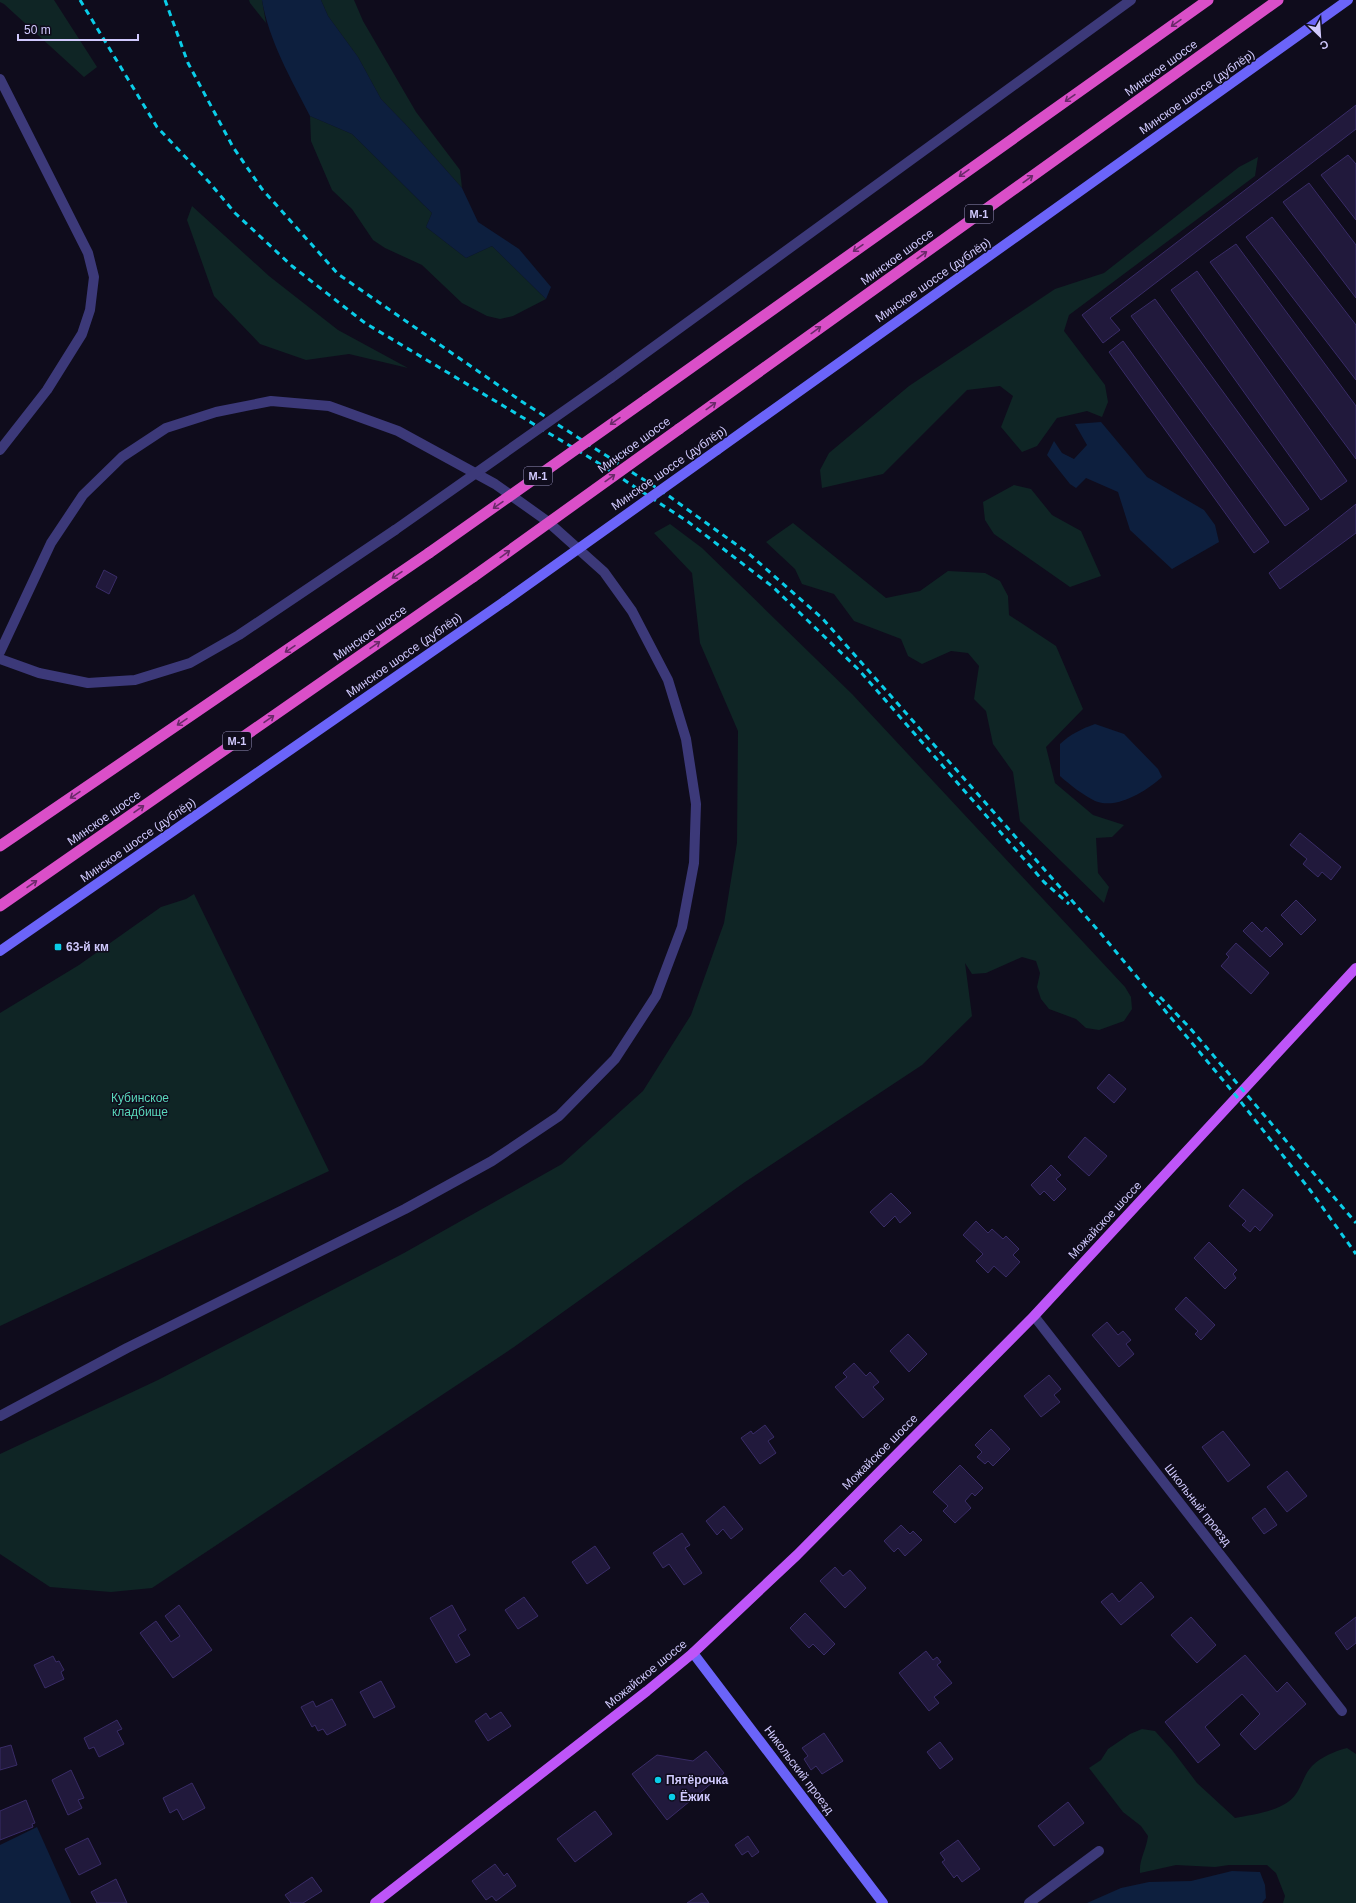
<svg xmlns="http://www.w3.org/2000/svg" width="1356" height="1903" font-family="Arial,sans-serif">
<rect width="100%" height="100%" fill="#0f0c1c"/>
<g fill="#0f2525">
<path d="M0,0H54L97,67L84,77L4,4L0,2Z"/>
<path d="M249,0H262L266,23L250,3Z"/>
<path d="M321,0H354L363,21L416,112L460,170L462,188L408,127L381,99L358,57L328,16Z"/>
<path d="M310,116L352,134L432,213L426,227L466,258L492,246L546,299L513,316L500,319L487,316L462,303L422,265L385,248L373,240L352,209L332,190L311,141Z"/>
<path d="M1258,157L1255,176L1069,315L1064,331L1105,385L1108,402L1102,417L1087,411L1057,418L1037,446L1022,452L1001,427L1013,396L1000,386L967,390L883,474L822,488L820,470L829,453L909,386L1055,289L1104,273L1239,167Z"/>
<path d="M192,206L269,276L338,330L408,368L349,354L306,360L260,344L214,296L187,220Z"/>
<path d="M1014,485L1031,489L1052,515L1081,531L1101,576L1070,587L994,534L985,520L983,502Z"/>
<path d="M793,523L886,598L920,591L948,571L985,573L1000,581L1008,596L1009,615L1056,646L1083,709L1046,747L1055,783L1093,815L1124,825L1112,837L1096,838L1098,873L1109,887L1104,903L1020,821L1013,772L993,744L986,711L974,699L979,666L968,653L951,651L922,664L908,656L901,639L854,621L834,594L802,584L795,569L766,542Z"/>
<path d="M670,524L702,548L852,694L1125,987L1131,997L1132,1009L1124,1021L1099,1030L1086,1028L1076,1019L1049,1009L1041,999L1037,987L1040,973L1036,961L1022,957L986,973L972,974L965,963L972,1016L922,1065L745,1182L514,1347L152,1588L111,1592L50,1587L0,1554V1454L158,1380L404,1253L562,1164L643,1091L691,1015L724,923L737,843L738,731L700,643L692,573L654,533Z"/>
<path d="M194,894L329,1171L0,1326V1013L79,965L161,907L186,899Z"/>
<path d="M1142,1729L1155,1731L1172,1750L1197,1783L1235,1818C1251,1815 1274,1812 1288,1802C1302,1792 1302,1776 1312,1766C1321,1757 1335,1751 1347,1748L1356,1754V1903H1283L1285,1896L1276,1873L1267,1865H1229L1215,1867L1176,1865L1140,1873C1139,1859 1146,1851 1148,1836L1141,1826L1123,1812L1089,1768L1101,1760L1108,1749L1130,1734Z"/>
</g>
<g fill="#0d1f3e">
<path d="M262,0H321L328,16L358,57L381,99L408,127L462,188L478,222L519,249L551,287L546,299L492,246L466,258L426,227L432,213L352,134L310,116C291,79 269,41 262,0Z"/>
<path d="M1101,422L1147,477L1204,510L1215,525L1219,542L1172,569L1130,530L1118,492L1086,478L1076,488L1070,484L1047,455L1054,441L1062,453L1074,459L1087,445L1075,424Z"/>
<path d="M1095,724L1124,734L1158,769L1162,777C1146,791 1117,810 1095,801C1083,795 1070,785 1060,776V744C1071,734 1081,729 1095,724Z"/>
<path d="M37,1827L71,1903H0V1845Z"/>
<path d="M1232,1871L1260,1872L1265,1885L1266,1898L1262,1903H1087L1121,1888L1149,1882L1191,1881Z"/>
</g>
<g fill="#21193c" stroke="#392c67">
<path d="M1356,105V129L1110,318L1120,330L1103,343L1082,315Z"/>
<path d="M1348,155L1356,164V220L1321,175Z"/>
<path d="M1309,183L1356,245V298L1283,202Z"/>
<path d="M1272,217L1356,325V380L1246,237Z"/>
<path d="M1236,244L1356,406V459L1210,262Z"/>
<path d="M1197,271L1347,481L1321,500L1171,290Z"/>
<path d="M1155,299L1309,509L1285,526L1131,316Z"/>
<path d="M1123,341L1269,542L1254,553L1109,352Z"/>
<path d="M1356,504V533L1280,589L1269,573Z"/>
<path d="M104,570L117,577L109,594L96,587Z"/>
<path d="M1300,833L1341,867L1331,880L1322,872L1318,877L1303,864L1307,859L1290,845Z"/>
<path d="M1296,900L1316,920L1301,935L1281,915Z"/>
<path d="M1252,922L1262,932L1266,927L1283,944L1270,957L1243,931Z"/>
<path d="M1236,943L1269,973L1251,994L1221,966L1229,957L1226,954Z"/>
<path d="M1109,1074L1126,1089L1114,1103L1097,1088Z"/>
<path d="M1085,1137L1107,1156L1089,1176L1068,1157Z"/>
<path d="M1051,1165L1061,1175L1056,1179L1066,1189L1054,1201L1044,1191L1040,1195L1031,1185Z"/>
<path d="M1243,1189L1273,1215L1260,1231L1255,1226L1250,1232L1242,1225L1246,1221L1229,1206Z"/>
<path d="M891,1193L911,1213L900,1223L895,1216L884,1227L870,1212Z"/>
<path d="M976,1221L988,1233L992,1229L1003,1239L1006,1236L1019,1249L1013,1255L1020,1262L1006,1277L994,1266L988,1273L976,1261L983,1254L963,1235Z"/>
<path d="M1209,1242L1237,1270L1233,1274L1236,1278L1225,1289L1194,1258Z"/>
<path d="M1186,1297L1215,1325L1201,1340L1195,1334L1198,1331L1175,1309Z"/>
<path d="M1107,1322L1118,1335L1123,1331L1131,1340L1126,1344L1134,1354L1119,1367L1092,1335Z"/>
<path d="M908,1334L927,1354L909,1372L890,1351Z"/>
<path d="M854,1363L866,1376L870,1372L879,1382L873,1387L884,1399L863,1418L835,1387L847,1377L843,1373Z"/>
<path d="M1049,1375L1061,1389L1054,1395L1060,1402L1041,1417L1024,1396Z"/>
<path d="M765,1425L774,1437L768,1441L776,1453L760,1464L741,1438L751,1431L753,1434Z"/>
<path d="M991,1429L1010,1449L993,1466L988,1461L985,1464L977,1457L982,1452L975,1445Z"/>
<path d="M1223,1431L1250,1465L1228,1482L1202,1447Z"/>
<path d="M960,1465L983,1488L975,1496L972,1493L965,1501L971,1508L955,1523L943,1511L948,1506L933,1492Z"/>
<path d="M1287,1471L1307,1496L1287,1512L1267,1487Z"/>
<path d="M724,1506L743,1529L731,1539L723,1529L717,1535L706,1521Z"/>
<path d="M1265,1508L1277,1525L1264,1534L1252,1518Z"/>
<path d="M901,1525L910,1534L913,1531L922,1540L905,1556L898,1548L894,1552L884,1541Z"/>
<path d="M682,1533L690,1545L685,1548L702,1573L684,1585L669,1564L663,1568L653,1553Z"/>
<path d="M595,1546L610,1568L587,1584L572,1562Z"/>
<path d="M835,1567L843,1576L850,1570L866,1588L845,1608L820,1581Z"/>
<path d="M1141,1582L1154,1597L1121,1625L1101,1602L1112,1593L1119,1602Z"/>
<path d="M524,1597L538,1616L518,1629L505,1610Z"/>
<path d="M179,1605L212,1650L173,1678L140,1633L156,1621L171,1642L180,1636L165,1616Z"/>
<path d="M452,1605L466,1630L458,1635L470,1655L456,1663L430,1618Z"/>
<path d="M805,1613L835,1644L824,1655L813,1644L809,1648L790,1628Z"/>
<path d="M1191,1617L1216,1645L1197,1663L1171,1635Z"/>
<path d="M1356,1617V1643L1347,1650L1335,1633Z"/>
<path d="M926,1651L933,1660L937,1657L941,1662L937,1665L952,1683L934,1697L939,1703L929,1711L899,1673Z"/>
<path d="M1245,1655L1277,1692L1287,1682L1306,1704L1255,1750L1240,1734L1260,1714L1242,1694L1205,1727L1220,1745L1198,1763L1165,1722Z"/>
<path d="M53,1656L56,1662L59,1661L64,1670L61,1672L64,1679L45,1688L34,1665Z"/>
<path d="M381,1681L395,1707L374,1718L360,1692Z"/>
<path d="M332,1699L346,1725L327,1735L323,1729L318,1731L315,1725L312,1727L301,1707L313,1701L316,1707Z"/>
<path d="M501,1712L511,1726L488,1741L475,1721L486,1713L490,1719Z"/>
<path d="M117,1720L122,1729L117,1731L124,1744L99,1757L94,1747L89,1749L84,1738Z"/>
<path d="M824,1733L843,1761L822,1774L816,1766L811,1770L804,1759L808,1756L802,1748Z"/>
<path d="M940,1742L953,1759L940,1769L927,1752Z"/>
<path d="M11,1745L17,1765L0,1770V1748Z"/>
<path d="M706,1751L724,1773L667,1820L632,1774L657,1755L693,1761Z"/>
<path d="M71,1770L84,1798L78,1800L82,1808L68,1815L52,1780Z"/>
<path d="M192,1783L205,1808L183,1820L177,1809L170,1813L163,1798Z"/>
<path d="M26,1800L35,1823L32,1824L33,1827L0,1840V1811Z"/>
<path d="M1068,1802L1084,1823L1054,1846L1038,1826Z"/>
<path d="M595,1811L612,1834L575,1862L557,1839Z"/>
<path d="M748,1836L759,1852L752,1857L748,1851L742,1855L735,1845Z"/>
<path d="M88,1838L101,1864L79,1875L65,1849Z"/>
<path d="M958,1840L980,1869L962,1882L957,1875L954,1878L942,1862L945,1860L940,1853Z"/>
<path d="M495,1864L504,1876L507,1873L516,1886L496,1901L492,1896L486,1900L472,1881Z"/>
<path d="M312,1877L322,1891L303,1903H291L285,1895Z"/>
<path d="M116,1879L127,1903H97L91,1892Z"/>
<path d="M702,1893L709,1903H687Z"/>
</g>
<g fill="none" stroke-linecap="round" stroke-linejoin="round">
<g stroke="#3c3979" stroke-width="10">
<path d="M0,79L88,253L94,277L90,310L82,334L47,390L0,450"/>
<path d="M611,378L1131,0"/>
<path d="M0,652L51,543L83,495L122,457L166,428L216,412L271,401L329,406L398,431L495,484L547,521L604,572L632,611L668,680L686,739L696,804L694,863L682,927L656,996L615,1059L559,1116L492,1161L405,1209L127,1348L0,1416"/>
<path d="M0,659L39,673L88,683L135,680L190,663L239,635L395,530"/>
<path d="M1034,1316L1342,1711"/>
<path d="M1029,1903L1099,1851"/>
</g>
<g stroke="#6b64f9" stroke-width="10">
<path d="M717,450L1348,0"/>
<path d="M0,951L505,601"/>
<path d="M693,1653L883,1903"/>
</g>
<path stroke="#be55f8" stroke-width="10" d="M375,1903L647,1691L693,1653L797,1555L1034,1316L1356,968"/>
<g stroke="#da4fc8" stroke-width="11">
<path d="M647,399L1208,0"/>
<path d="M679,429L1278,0"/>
<path d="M0,846L429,553"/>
<path d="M0,906L473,577"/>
</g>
<g stroke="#0acde8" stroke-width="3" stroke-dasharray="6 5" stroke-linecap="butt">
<path d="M80,0L157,127L209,182L235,213L292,266L365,323L592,459L687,521L773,587L859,670L1044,882L1069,904"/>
<path d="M165,0L188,63L233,147L262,189L338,274L521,401L666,494L748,553L822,618L1097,929L1237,1097L1310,1190L1356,1254"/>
<path d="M1160,997L1190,1028L1356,1223"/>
</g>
<path stroke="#3c3979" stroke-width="10" d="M395,530L611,378"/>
<path stroke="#6b64f9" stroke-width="10" d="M505,601L717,450"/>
<g stroke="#da4fc8" stroke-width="11">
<path d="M429,553L647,399"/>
<path d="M473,577L679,429"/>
</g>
</g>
<defs><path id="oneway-shaft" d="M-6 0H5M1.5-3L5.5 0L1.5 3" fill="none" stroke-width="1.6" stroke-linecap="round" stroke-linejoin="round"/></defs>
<g stroke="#6a2a69">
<use href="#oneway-shaft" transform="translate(1176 23) rotate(145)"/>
<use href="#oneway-shaft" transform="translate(1070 98) rotate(145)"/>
<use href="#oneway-shaft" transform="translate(964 173) rotate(145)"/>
<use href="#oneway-shaft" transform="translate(1028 179) rotate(-36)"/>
<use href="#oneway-shaft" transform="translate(858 248) rotate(145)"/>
<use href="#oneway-shaft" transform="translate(922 255) rotate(-36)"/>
<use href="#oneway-shaft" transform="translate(816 330) rotate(-36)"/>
<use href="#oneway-shaft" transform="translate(711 406) rotate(-36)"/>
<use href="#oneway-shaft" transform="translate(615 421) rotate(145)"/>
<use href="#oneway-shaft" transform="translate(610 478) rotate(-36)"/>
<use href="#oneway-shaft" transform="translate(498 505) rotate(145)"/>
<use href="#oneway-shaft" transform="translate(505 554) rotate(-36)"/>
<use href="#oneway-shaft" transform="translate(397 575) rotate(146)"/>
<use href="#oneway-shaft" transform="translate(375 645) rotate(-35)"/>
<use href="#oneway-shaft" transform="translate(290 649) rotate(146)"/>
<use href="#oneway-shaft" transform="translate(269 719) rotate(-35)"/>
<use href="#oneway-shaft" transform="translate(182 722) rotate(146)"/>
<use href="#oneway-shaft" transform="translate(75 795) rotate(146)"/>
<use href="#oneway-shaft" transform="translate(139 809) rotate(-35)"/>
<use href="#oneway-shaft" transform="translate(32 884) rotate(-35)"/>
</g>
<g fill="#0acde8" stroke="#0f0c1c" stroke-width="1.5">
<rect x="54" y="943" width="8" height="8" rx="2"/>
<circle cx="658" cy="1780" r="4"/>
<circle cx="672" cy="1797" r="4"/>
</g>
<g text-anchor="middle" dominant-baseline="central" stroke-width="3" stroke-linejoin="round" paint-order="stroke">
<g fill="#0f0c1c" stroke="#9690ba" stroke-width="1">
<rect x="965" y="205" width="28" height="18" rx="3"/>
<rect x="524" y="467" width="28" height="18" rx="3"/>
<rect x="223" y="732" width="28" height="18" rx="3"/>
</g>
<g font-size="11" font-weight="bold" fill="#d0c9fd">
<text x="979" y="214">М-1</text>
<text x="538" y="476">М-1</text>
<text x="237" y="741">М-1</text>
</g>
<g font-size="12" fill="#d0c9fd" stroke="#0f0c1c">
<text transform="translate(1161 68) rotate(-36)">Минское шоссе</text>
<text transform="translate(1197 92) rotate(-35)">Минское шоссе (дублёр)</text>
<text transform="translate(897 257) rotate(-36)">Минское шоссе</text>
<text transform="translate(933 280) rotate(-35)">Минское шоссе (дублёр)</text>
<text transform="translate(634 445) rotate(-36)">Минское шоссе</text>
<text transform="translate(669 468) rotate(-35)">Минское шоссе (дублёр)</text>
<text transform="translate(370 633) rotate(-35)">Минское шоссе</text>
<text transform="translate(404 655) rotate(-35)">Минское шоссе (дублёр)</text>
<text transform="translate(104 818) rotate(-35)">Минское шоссе</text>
<text transform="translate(138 840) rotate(-35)">Минское шоссе (дублёр)</text>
<text transform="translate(1105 1220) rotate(-47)">Можайское шоссе</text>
<text transform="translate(880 1452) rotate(-45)">Можайское шоссе</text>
<text transform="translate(1198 1505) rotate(52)">Школьный проезд</text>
<text transform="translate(646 1674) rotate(-39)">Можайское шоссе</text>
<text transform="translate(799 1770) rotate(53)">Никольский проезд</text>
</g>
<g font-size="12" font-weight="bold" fill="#d0c9fd" stroke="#0f0c1c" text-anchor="start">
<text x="66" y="947">63-й км</text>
<text x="666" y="1780">Пятёрочка</text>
<text x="680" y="1797">Ёжик</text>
</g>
<g font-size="12" fill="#59d8bb" stroke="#0f0c1c">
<text x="140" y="1098">Кубинское<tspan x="140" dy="14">кладбище</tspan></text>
</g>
</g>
<g transform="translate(1320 36) rotate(155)" stroke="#0f0c1c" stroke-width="3" paint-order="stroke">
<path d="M0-3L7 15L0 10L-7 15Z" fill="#d0c9fd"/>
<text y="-6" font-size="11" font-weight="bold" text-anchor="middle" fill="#d0c9fd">С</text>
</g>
<path d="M18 34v6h120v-6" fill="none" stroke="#d0c9fd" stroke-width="2"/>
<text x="24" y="34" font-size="12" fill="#d0c9fd" stroke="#0f0c1c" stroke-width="3" paint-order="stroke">50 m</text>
</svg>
